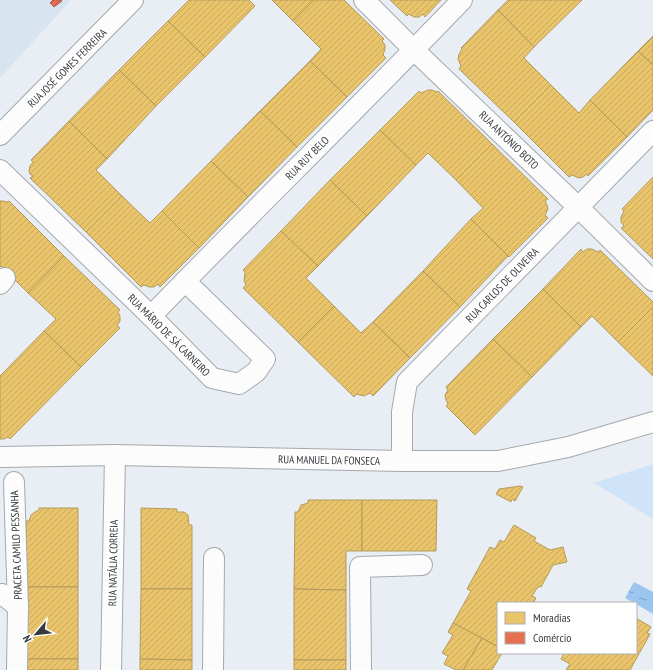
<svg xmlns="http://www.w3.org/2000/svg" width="653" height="670" font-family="'PT Sans Narrow',sans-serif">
<defs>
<pattern id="water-ripples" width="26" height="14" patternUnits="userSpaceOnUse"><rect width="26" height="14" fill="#9ac6ef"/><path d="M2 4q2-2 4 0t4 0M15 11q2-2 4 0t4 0" fill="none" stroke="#7ea2c3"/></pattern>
<pattern id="homes-hatch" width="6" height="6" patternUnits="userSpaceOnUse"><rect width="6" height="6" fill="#e9c46a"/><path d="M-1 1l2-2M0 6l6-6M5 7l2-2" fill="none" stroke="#c8a95d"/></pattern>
<pattern id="shops-hatch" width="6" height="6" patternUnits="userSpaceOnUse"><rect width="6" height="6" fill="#e76f51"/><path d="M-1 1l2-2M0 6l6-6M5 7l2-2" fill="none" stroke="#bc5c45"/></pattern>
</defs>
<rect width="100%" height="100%" fill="#e8eef4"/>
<path fill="#d8e4ef" d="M0,0H71L0,78Z"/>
<path fill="#cfe4f9" d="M653,464V519L594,483Z"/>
<path fill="url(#water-ripples)" d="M634,582L653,592V614L636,604V603H634L625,598Z"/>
<g fill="url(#homes-hatch)" stroke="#b39b5d">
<path d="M189,0H249L255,6L205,57L168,21Z"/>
<path d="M272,0H314L293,21Z"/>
<path d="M314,0H344L384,39L382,41L385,45V49L383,55L386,58L347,97L310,61L321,49L293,21Z"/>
<path d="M390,0H441L425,17L423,14L419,17H414L409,14L407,16Z"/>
<path d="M508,0H582L534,47L498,10Z"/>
<path d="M498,10L534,47L524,58L551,85L514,122L459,69L461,66L458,59L459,54L462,49L461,48Z"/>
<path d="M168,21L205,57L156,106L119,70Z"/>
<path d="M653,36V65L638,51Z"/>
<path d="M638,51L653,65V110L627,137L590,100Z"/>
<path d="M310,61L347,97L297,147L260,111Z"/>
<path d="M119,70L156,106L107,159L69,121Z"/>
<path d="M551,85L579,113L590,100L627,137L588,176L587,174L583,177L579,178L572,175L569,177L514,122Z"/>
<path d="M428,90H432L437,92L438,91L492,144L456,180L428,153L416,165L380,130L419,91L421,93Z"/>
<path d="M260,111L297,147L248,197L211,161Z"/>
<path d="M69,121L107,159L96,170L122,196L86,232L30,178L33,176L30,174L29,171L30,166L33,162L31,160Z"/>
<path d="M380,130L416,165L367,216L330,180Z"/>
<path d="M492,144L548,199L545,201L547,205L548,209L545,215L548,218L509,257L471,219L483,208L456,180Z"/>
<path d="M211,161L248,197L199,248L162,211Z"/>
<path d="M653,177V259L621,228L624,226L621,222V217L624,211L622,209Z"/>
<path d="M330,180L367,216L318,266L281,231Z"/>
<path d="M122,196L150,223L162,211L199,248L160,287L158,284L154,287H149L144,285L141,287L86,232Z"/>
<path d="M0,201H3L7,202L9,201L64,256L28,293L1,266L0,267Z"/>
<path d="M471,219L508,256L460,307L423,271Z"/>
<path d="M281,231L318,266L306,278L334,306L298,342L243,288L246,285L244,281L245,272L243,270Z"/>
<path d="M581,249L583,252L587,249H592L598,252L600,250L653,302V307L618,342L592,316L581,327L543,289Z"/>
<path d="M64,256L120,310L118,312L120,316V321L117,326L120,328L81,367L44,331L56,319L28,293Z"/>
<path d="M423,271L460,307L410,358L373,322Z"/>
<path d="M543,289L581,327L532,377L493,339Z"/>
<path d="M334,306L361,333L373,322L410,358L373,396L370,393L364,396L356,394L354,397L298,342Z"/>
<path d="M653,307V376L618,342Z"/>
<path d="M44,331L81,367L10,439L8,437L4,439H0V376Z"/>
<path d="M493,339L532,377L475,435L446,406L448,404L446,400L445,395L448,390L446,387Z"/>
<path d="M520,486L523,487L515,501L512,499L511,502L496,494L499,489Z"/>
<path d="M308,500H362V551H346V590L294,589L295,512H298L301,505L308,503Z"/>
<path d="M362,500H437L436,551H362Z"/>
<path d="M39,508H78V587H26V521H29L31,515L35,512L39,510Z"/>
<path d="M141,508L177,509V512H184L188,515L189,525H192V589H141Z"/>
<path d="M514,525L536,538L534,541L550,550L563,547L567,562L553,565L541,587L539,586L538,588H537L532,596L536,598L533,603H498V647L453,623L471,591L467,589L490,547L495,549L500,540L504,542Z"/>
<rect x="26" y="587" width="52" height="72"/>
<path d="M141,589H192V660L140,659Z"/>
<path d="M294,589L346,590V660H294Z"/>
<path d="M636,618L651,627L647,633L650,634L630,670H566L570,664L561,659L564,653H636Z"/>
<path d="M453,623L482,638L463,670H456L444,664L448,656L442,653L453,635L448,632Z"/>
<path d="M482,638L498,647V653H502L492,670H463Z"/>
<rect x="26" y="659" width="52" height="11"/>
<path d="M140,659L192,660V670H140Z"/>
<rect x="294" y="660" width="52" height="10"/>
</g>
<path fill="url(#shops-hatch)" stroke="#b25f4b" d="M53,0H61L62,1L54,7L50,3Z"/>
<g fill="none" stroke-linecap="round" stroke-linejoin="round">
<defs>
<g id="street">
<path d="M364,0L414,50L578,207L653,281"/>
<path d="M0,135L133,0"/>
<path d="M0,170L151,316L212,378L239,384L256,372L265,359L185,281"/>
<path d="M0,284L5,278"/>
<path d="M151,316C254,210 360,106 462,0"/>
<path d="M0,457L115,455L402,461H498L568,447L653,422"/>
<path d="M402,461V412L407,382L653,131"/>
<path d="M14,482L18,607"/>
<path d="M0,596L2,594L18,607L17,670"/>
<path d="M111,670L115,455"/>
<path d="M213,670L214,558"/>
<path d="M361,670L360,567L422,565"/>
</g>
</defs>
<use href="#street" stroke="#a4a9ad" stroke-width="22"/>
<use href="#street" stroke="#fcfcfd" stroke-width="20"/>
</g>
<g text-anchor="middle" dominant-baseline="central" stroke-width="4" stroke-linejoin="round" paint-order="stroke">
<g font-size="11" fill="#363a3e" stroke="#fff">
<text transform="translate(67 68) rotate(-45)">RUA JOSÉ GOMES FERREIRA</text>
<text transform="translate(509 140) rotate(44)">RUA ANTÓNIO BOTO</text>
<text transform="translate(307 158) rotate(-45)">RUA RUY BELO</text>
<text transform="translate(502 285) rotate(-46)">RUA CARLOS DE OLIVEIRA</text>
<text transform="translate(169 335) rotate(45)">RUA MÁRIO DE SÁ CARNEIRO</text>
<text transform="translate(329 460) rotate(1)">RUA MANUEL DA FONSECA</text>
<text transform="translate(16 545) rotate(-92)">PRACETA CAMILO PESSANHA</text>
<text transform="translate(113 563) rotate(-89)">RUA NATÁLIA CORREIA</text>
</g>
</g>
<rect x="497" y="602" width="140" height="52" fill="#ffffff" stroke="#afb0b2"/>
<rect x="505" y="612" width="20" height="12" fill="#e9c46a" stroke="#afb0b2"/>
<text x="533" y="622" font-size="12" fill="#363a3e">Moradias</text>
<rect x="505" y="632" width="20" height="12" fill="#e76f51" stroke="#afb0b2"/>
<text x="533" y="642" font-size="12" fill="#363a3e">Comércio</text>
<g transform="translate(36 634) rotate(242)" stroke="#ffffff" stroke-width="3" paint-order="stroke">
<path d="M0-3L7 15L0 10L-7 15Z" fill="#363a3e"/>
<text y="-6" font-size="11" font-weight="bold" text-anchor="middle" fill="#363a3e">N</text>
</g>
</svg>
